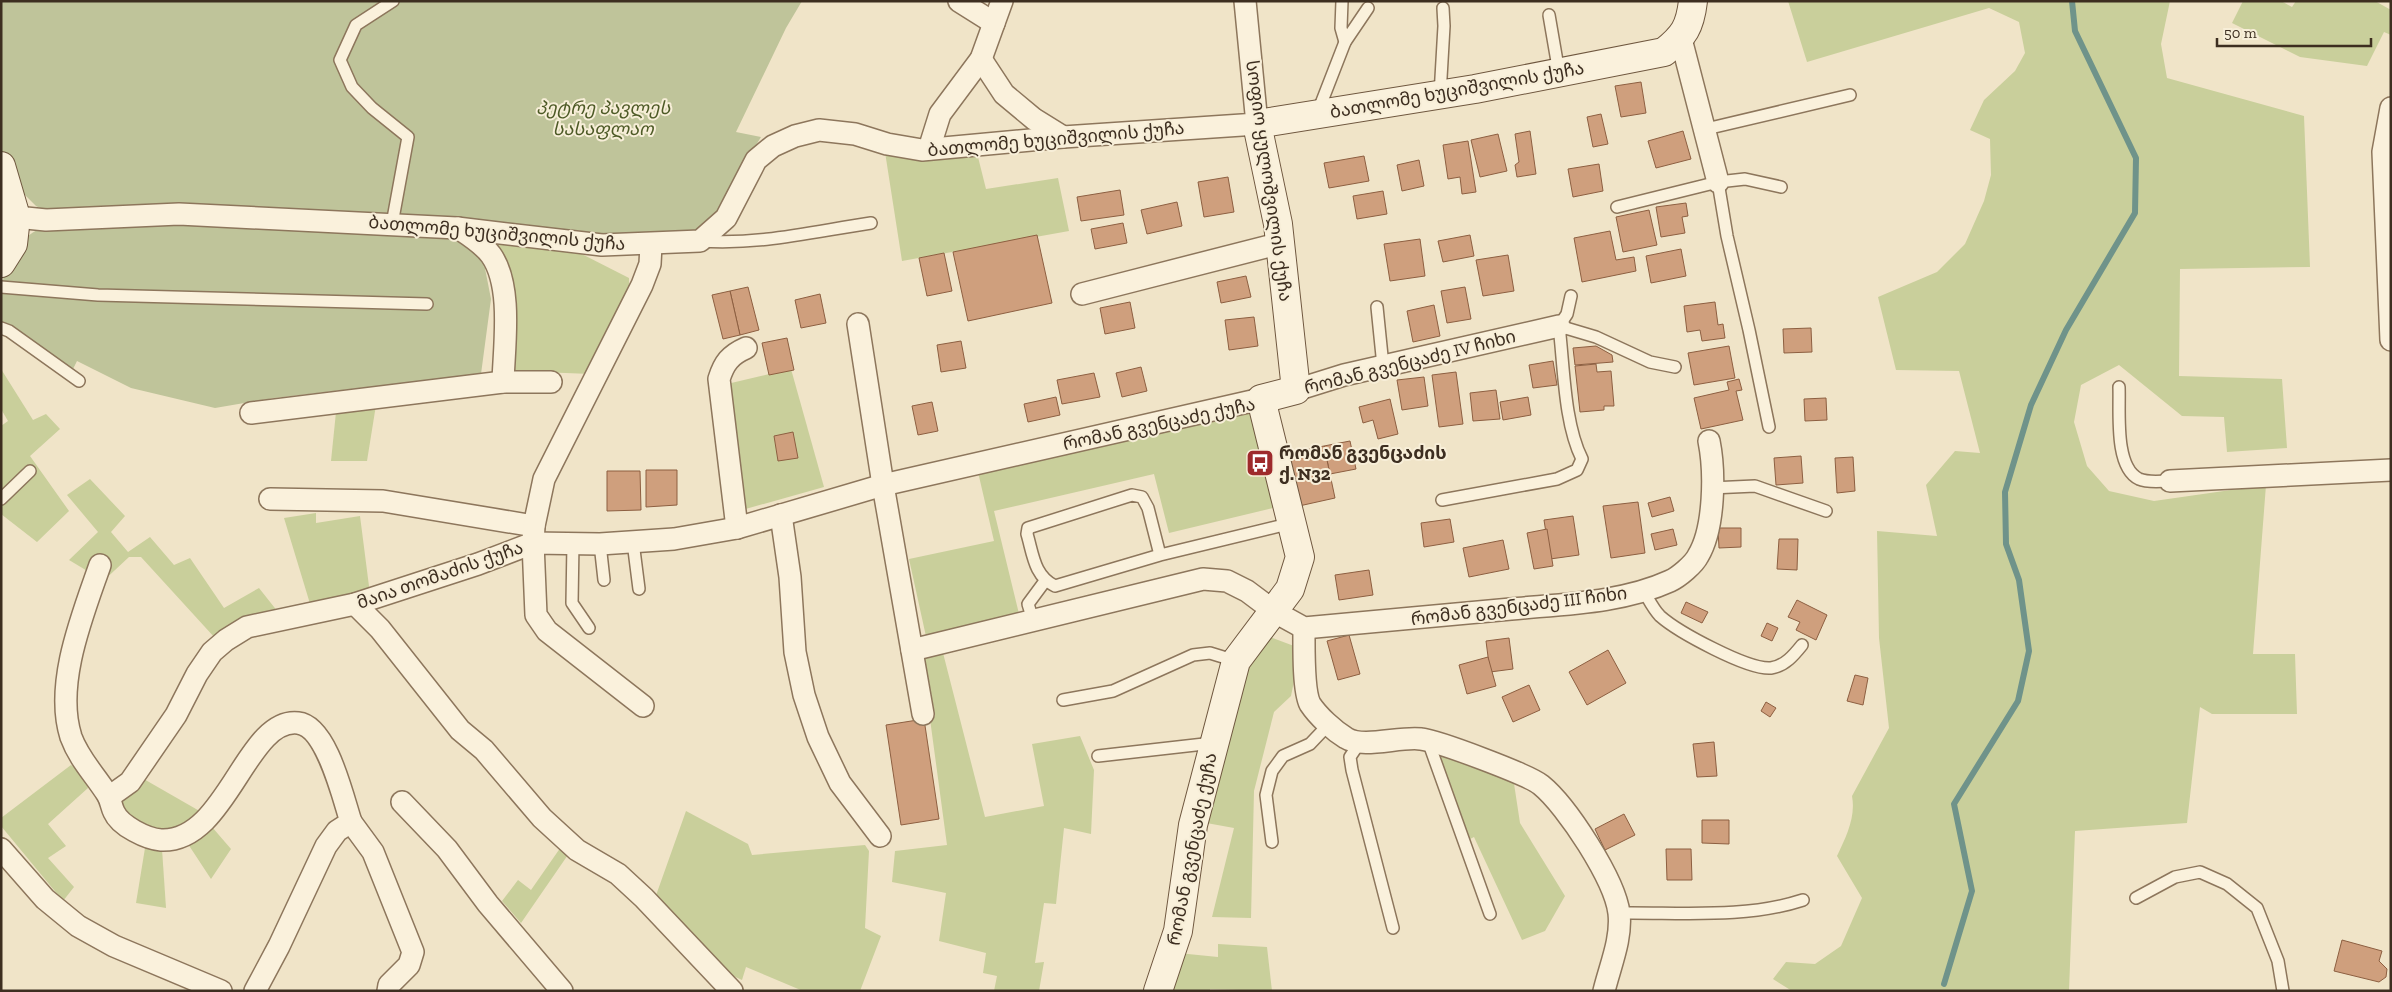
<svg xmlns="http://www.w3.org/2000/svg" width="2392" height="992" font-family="'Zilla Slab','Noto Sans Georgian',serif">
<rect width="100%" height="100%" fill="#f0e4c8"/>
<g fill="#c9cf9b">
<path d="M1788,1H2170L2161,44L2167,78L2304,116L2310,267L2180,269L2179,376L2282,379L2287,448L2227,452L2224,417L2182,416L2119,365L2081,385L2074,422L2087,466L2109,491L2154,501L2266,485L2253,654H2295L2297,714H2212L2200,707L2187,823L2075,831L2069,991H1792L1773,979L1786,962L1815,964L1841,946L1862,898L1837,856C1846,837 1856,817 1852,796L1889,728L1879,638L1877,531L1937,536L1926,485L1955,451L1980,453L1959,371L1896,370L1878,297L1937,272L1965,244L1984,201L1991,175L1990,139L1970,130L1984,100L2015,71L2025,53L2019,22L1989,8L1807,62Z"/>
<path d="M2243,1H2281L2292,7L2296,1H2375L2391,10V35L2384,32L2367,66L2300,57L2232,23Z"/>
<path d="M885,152L931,160L977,153L986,189L1058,178L1069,231L902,261Z"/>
<path d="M494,242L570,248L629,278V290L591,374L514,371Z"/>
<path d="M1,369L33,420L46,414L60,429L30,456L69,511L37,542L1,514V426L8,421L1,409Z"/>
<path d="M791,369L824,487L742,510L727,384Z"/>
<path d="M376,405L367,461H331L336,412Z"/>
<path d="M1245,410L1252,414L1281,506L1169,533L1154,474L994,511L1020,618L927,641L909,559L994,541L978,472Z"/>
<path d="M90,479L125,516L111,532L128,552L150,537L174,565L190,558L224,608L259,588L278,612L215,638L141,557H129L100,584L89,572L69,560L98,532L67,495Z"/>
<path d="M316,513V523L360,516L370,594L311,607L284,518Z"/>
<path d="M1270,637L1294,646L1297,666L1291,696L1274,712L1254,791L1251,918L1212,917L1234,828L1201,822L1246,659Z"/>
<path d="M942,649L985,817L1044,806L1032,744L1080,736L1094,770L1091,834L1064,828L1056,904L1044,903L1035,963L1044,962L1039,991H994L997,976L983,973L986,953L939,941L946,893L892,882L895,851L947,845L930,719L935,715L924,654Z"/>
<path d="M1434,748L1513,777L1520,823L1565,896L1545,931L1522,940L1474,837L1468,840Z"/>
<path d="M71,765L83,774L88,788L48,824L66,846L48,858L74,887L63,901L1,826V818Z"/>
<path d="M142,778L203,813L171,833C152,829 129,822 121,803L126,793Z"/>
<path d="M686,811L748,844L752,855L865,845L869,851L865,928L881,936L860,991H803L746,967L742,980L716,968L654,901Z"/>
<path d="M212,827L231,849L211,879L188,844L205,834Z"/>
<path d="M563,844L572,849L521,923L502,901L518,880L531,890Z"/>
<path d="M145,848L162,849L166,908L136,903Z"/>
<path d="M1218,944L1267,947L1272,991L1210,989V991H1164L1178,953L1218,957Z"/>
</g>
<g fill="#bfc49a">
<path d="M1,1H802L786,28L736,132L761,137L731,186L716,221L705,229L650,237L44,210L36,206L20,190L6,203L1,231Z"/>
<path d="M72,224L280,227L457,239L482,253L491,299L481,374L274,398L215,408L131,388L77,361L72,371L1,323C1,285 0,252 37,230C46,225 61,226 72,224Z"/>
</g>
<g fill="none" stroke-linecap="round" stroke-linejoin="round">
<path stroke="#6f938a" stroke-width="6" d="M1944,984L1972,891L1954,804L2018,701L2029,651L2019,580L2006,544L2005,492L2031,405L2066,330L2135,213L2136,158L2075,31L2072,1"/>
</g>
<g fill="#cf9f7d" stroke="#8d5f41">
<path d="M1641,82L1646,113L1621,117L1615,86Z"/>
<path d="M1601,114L1608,144L1593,147L1587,117Z"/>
<path d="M1530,131L1536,174L1517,177L1515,165L1519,162L1515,134Z"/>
<path d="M1683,131L1691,159L1656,168L1648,141Z"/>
<path d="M1498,134L1507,171L1480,177L1471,140Z"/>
<path d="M1468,141L1476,192L1462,194L1460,177L1448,179L1443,145Z"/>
<path d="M1364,156L1369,181L1329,188L1324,163Z"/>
<path d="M1419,160L1424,186L1402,191L1397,165Z"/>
<path d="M1599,164L1603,191L1573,197L1568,169Z"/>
<path d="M1228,177L1234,212L1204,217L1198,182Z"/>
<path d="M1120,190L1124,215L1081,221L1077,197Z"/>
<path d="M1383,191L1387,214L1357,219L1353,196Z"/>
<path d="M1177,202L1182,226L1147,234L1141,210Z"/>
<path d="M1686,203L1688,216L1682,217L1685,233L1661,237L1656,207Z"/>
<path d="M1649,210L1657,245L1623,252L1616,217Z"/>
<path d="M1123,223L1127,243L1095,249L1091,229Z"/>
<path d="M1610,231L1616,260L1634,257L1636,271L1582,282L1574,238Z"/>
<path d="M1037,235L1052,303L968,321L953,252Z"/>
<path d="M1470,235L1474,256L1443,262L1438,241Z"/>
<path d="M1420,239L1425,276L1390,281L1384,244Z"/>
<path d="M1681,249L1686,276L1651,283L1646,256Z"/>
<path d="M944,253L952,291L927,296L919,258Z"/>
<path d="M1508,255L1514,291L1483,296L1476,260Z"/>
<path d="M1246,276L1251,297L1221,303L1217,282Z"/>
<path d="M748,287L759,330L740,335L730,291Z"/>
<path d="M1465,287L1471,319L1447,323L1441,291Z"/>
<path d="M730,291L740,335L723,339L712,295Z"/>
<path d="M820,294L826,323L801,328L795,300Z"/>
<path d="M1130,302L1135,328L1105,334L1100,308Z"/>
<path d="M1715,302L1718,325L1723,324L1725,338L1702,341L1700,330L1687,332L1684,306Z"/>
<path d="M1434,305L1440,336L1413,342L1407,311Z"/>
<path d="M1254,317L1258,346L1229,350L1225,320Z"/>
<path d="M1811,328L1812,352L1784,353L1783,329Z"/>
<path d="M787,338L794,370L769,375L762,343Z"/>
<path d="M961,341L966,368L941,372L937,345Z"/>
<path d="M1596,346L1612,355L1613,362L1575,365L1573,348Z"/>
<path d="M1729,346L1735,378L1694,385L1688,353Z"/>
<path d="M1553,361L1557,385L1533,388L1529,365Z"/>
<path d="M1596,364L1597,372L1611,371L1614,406H1604V410L1580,412L1575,366Z"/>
<path d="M1141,367L1147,391L1122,397L1116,373Z"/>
<path d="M1456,372L1463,424L1439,427L1432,375Z"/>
<path d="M1094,373L1100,397L1062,404L1057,380Z"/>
<path d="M1424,377L1428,406L1402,410L1397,380Z"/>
<path d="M1739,379L1742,390L1736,391L1743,420L1701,429L1694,398L1729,390L1727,382Z"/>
<path d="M1496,390L1500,419L1473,421L1470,393Z"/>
<path d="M1056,397L1060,415L1028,422L1024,404Z"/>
<path d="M1528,397L1531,415L1503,420L1500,402Z"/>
<path d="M1826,398L1827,420L1805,421L1804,399Z"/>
<path d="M1390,399L1398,434L1378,439L1373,420L1363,423L1359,407Z"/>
<path d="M932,402L938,431L918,435L912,406Z"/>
<path d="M793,432L798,458L778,461L774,436Z"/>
<path d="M1350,441L1356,469L1330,474L1324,446Z"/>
<path d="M1324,446L1335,498L1299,506L1288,453Z"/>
<path d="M1801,456L1803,483L1776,485L1774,458Z"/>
<path d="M1853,457L1855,491L1837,493L1835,458Z"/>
<path d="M646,470H677V505L646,507Z"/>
<path d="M607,471H640L641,510L607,511Z"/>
<path d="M1670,497L1674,511L1652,517L1648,503Z"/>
<path d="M1638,502L1645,553L1611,558L1603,506Z"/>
<path d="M1573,516L1579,555L1550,559L1544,520Z"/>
<path d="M1450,519L1454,542L1424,547L1421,523Z"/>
<path d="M1718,528H1741V547L1719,548Z"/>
<path d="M1547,529L1553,566L1534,569L1527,533Z"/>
<path d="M1673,529L1677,545L1655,550L1651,534Z"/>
<path d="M1779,539H1798L1797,570L1777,569Z"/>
<path d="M1503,540L1509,569L1469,577L1463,548Z"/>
<path d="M1369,570L1373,595L1339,600L1335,575Z"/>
<path d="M1797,600L1827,615L1816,640L1796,630L1800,622L1788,617Z"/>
<path d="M1686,602L1708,612L1702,623L1681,613Z"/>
<path d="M1767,623L1778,628L1772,641L1761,636Z"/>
<path d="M1349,635L1360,674L1338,680L1327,641Z"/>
<path d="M1509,638L1513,669L1490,672L1486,641Z"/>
<path d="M1608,650L1626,683L1587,705L1569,672Z"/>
<path d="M1488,657L1496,686L1467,694L1459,665Z"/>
<path d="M1855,675L1868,678L1863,705L1847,701Z"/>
<path d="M1529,685L1540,710L1513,722L1502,697Z"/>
<path d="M1766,702L1776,708L1770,717L1761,711Z"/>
<path d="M924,719L939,819L901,825L886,725Z"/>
<path d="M1714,742L1717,776L1697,777L1693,744Z"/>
<path d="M1624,814L1635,835L1605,850L1595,829Z"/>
<path d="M1702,820H1729V844L1702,843Z"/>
<path d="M1666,849H1691L1692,880H1667Z"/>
<path d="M2342,940L2382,951L2379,961L2387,969L2386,977L2379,982L2334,971Z"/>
</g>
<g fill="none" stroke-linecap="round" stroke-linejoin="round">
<defs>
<g id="lane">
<path d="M1342,1L1341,28L1345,42"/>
<path d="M1549,15L1559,73"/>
<path d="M1440,95L1444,26L1443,8"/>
<path d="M1317,114L1345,42L1368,8"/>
<path d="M1706,129L1850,95"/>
<path d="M1718,182L1727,236L1749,330L1769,427"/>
<path d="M1617,207L1718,182L1745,179L1781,187"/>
<path d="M392,224L408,137L372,108L352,87L340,60L356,25L393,1"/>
<path d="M700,241C761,245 811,232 871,223"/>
<path d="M1,287L98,295L427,304"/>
<path d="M1377,307L1383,366"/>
<path d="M1559,326L1596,337L1650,362L1675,367"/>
<path d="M1,328L9,331L79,381"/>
<path d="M2119,387C2120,411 2114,467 2139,479C2148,483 2160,481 2170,481"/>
<path d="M1711,488L1755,486L1826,511"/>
<path d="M1,499L30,471"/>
<path d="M1442,500L1557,479L1577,470L1582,459C1564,423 1564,367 1559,326L1567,314L1571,296"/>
<path d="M633,542L639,589"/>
<path d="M573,543L572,603L589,628"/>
<path d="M600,544L604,580"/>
<path d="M1160,555L1148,508L1142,497L1132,495L1028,528L1027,534C1033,554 1034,576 1055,586L1160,555L1292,523"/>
<path d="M1643,590C1648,598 1653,609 1660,616C1678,632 1748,670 1771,668C1785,666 1794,655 1802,645"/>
<path d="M1033,620L1028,604L1045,581"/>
<path d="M1063,700L1113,691L1193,655L1210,653L1236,661"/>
<path d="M1428,741L1490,914"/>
<path d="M1360,742L1350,757L1352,770L1393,928"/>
<path d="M1098,756L1213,743"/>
<path d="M1272,842L1266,795L1272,771L1283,756L1310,744L1329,724"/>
<path d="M2136,898L2175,877L2200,872L2227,884L2257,908L2278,961L2283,991"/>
<path d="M1619,913C1679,912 1745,919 1803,900"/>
</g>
<g id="street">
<path d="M959,1L994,23"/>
<path d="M1681,39L1718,182"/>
<path d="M981,59L1004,94L1034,119L1063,137"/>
<path d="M2391,108L2383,152L2391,340"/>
<path d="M929,149L940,114L981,59L1002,1"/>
<path d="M16,217L46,220L179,214L457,228L602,245L700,241L726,218L756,160L773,146L795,136L819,130L855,134L887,144L922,150L1063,137L1257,124L1245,1"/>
<path d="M458,228C470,236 483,244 491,255C513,286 504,346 503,382"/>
<path d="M1082,294L1281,243"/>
<path d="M858,324L883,485L923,714"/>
<path d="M1296,390L1344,375L1559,326"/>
<path d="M251,413L503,382H551"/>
<path d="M2170,481L2391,470"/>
<path d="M270,499L383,501L534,526"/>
<path d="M781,515L790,577L795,652L804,695L818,737L840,783L880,836"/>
<path d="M737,528L719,379C724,363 730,355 746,348"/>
<path d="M100,565C83,614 54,684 71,737C79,759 95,775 107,794C111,800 111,806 114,812C120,826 147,839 161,840C227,843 246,717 298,723C327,726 343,798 351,822L337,831L326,846L279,946L255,991"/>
<path d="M355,604L380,629L460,730L484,750L542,818L577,850L618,874L644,898L732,991"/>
<path d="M1304,628C1304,645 1303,690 1310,704C1318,716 1333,730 1346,738C1363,749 1400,736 1421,739C1438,741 1529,775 1541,785C1567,806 1615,880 1619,913C1622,939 1610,966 1604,991"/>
<path d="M912,650L1203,579L1227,581L1247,591L1275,612L1304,628C1373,622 1442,615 1511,609C1563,604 1622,603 1670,581C1679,577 1694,564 1698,556C1715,528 1715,471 1709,441"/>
<path d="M643,706L547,631L536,615L533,543L600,544L674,539L737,528L883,485L1261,399"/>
<path d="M109,797L130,782L176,715L197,674L212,652L226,640L247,627L355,604L478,564L533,543L534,526L544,479L642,285L650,264L651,245"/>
<path d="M402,802L447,849L488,904L562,991"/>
<path d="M351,822L373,852L413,952L409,965L389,985L388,991"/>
<path d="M1,849L45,899L78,926L114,946L221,991"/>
</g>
<g id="secondary">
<path d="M1,166L16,217L13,244L1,263"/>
<path d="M1158,991L1178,931L1193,825L1236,661L1290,589L1300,557L1261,399L1296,390L1278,224L1257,124L1475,89L1664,52C1684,36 1690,27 1693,1"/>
</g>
</defs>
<use href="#lane" stroke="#8d765c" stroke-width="14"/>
<use href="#street" stroke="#8d765c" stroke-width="24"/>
<use href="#secondary" stroke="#6f573f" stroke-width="30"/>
<use href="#lane" stroke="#faf1dc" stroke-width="11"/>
<use href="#street" stroke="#faf1dc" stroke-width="21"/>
<use href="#secondary" stroke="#faf1dc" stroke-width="28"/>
</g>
<defs>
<symbol id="bus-square" viewBox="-11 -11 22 22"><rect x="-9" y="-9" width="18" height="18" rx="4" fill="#9e2a2b" stroke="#f7eed8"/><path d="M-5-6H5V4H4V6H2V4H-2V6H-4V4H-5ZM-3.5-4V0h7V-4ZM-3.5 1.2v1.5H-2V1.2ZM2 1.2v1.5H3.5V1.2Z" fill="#fff"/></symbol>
</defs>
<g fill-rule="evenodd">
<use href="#bus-square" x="1244" y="447" width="32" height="32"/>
</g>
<g text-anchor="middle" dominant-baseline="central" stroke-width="4" stroke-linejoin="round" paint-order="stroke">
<g font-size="18" fill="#3d2e20" stroke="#f7eed8">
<text transform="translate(1457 90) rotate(-10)">ბათლომე ხუციშვილის ქუჩა</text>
<text transform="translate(1056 139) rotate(-5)">ბათლომე ხუციშვილის ქუჩა</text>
<text transform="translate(1269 181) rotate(82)">სოფიო ყულოშვილის ქუჩა</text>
<text transform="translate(497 233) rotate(5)">ბათლომე ხუციშვილის ქუჩა</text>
<text transform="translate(1410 362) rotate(-14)">რომან გვენცაძე IV ჩიხი</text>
<text transform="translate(1159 424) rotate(-12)">რომან გვენცაძე ქუჩა</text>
<text transform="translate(440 575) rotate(-19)">მაია თომაძის ქუჩა</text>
<text transform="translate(1519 606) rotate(-7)">რომან გვენცაძე III ჩიხი</text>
<text transform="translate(1192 849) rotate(-79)">რომან გვენცაძე ქუჩა</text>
</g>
<g font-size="18" font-style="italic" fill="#4d5a26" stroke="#f7eed8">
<text x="603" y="108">პეტრე პავლეს<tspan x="603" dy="21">სასაფლაო</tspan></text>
</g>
<g font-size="18" font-weight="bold" fill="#3d2e20" stroke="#f7eed8" text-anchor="start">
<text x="1279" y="453">რომან გვენცაძის<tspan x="1279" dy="21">ქ. N32</tspan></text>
</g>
</g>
<rect width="2392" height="992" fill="none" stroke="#3d2e20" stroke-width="5"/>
<path d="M2217 38v8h154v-8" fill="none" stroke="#3d2e20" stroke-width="2.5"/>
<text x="2224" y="38" font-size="15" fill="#3d2e20" stroke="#f7eed8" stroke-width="4" paint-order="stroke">50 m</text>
</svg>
